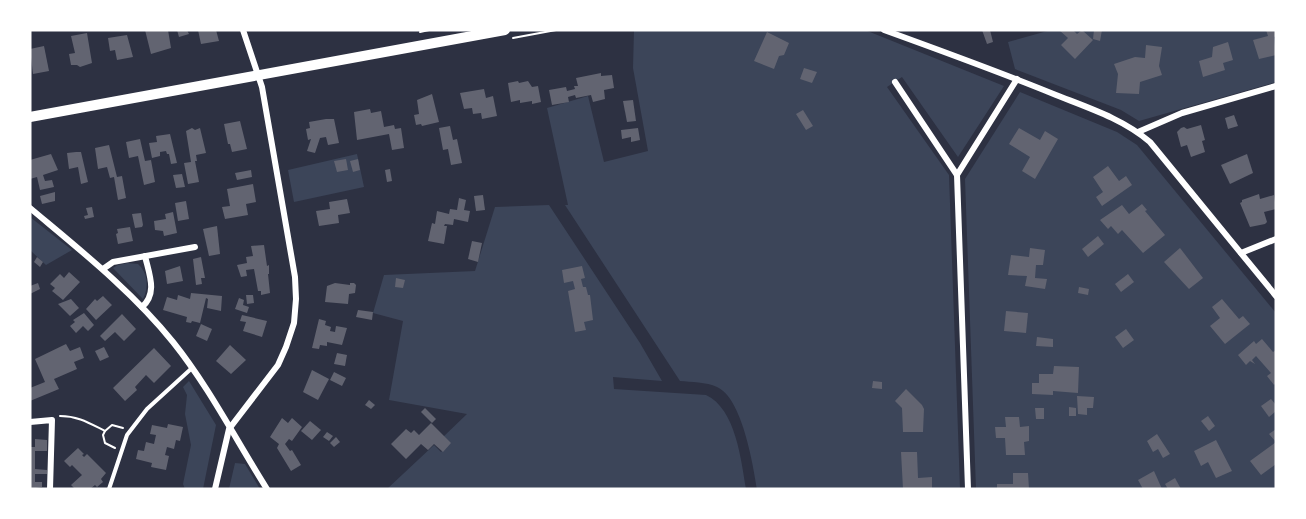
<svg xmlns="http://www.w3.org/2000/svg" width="1306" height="519" font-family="Ubuntu,sans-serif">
<rect width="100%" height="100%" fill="#2d3142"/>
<g fill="#3c4559">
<path d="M634,30H865L1004,86L958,157L902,77L887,87L949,175L960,489H757C753,464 742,398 717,387C706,382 691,382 680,381L565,205H568L547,108L588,96L604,162L648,151L633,68Z"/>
<path d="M1051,30H1276V82L1139,121L1121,110L1015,69L1008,42Z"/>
<path d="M1020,92L1117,132L1137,145L1276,313V489H976L965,179Z"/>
<path d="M357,154L364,187L294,202L288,170Z"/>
<path d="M549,205L640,343L662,381L613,377L614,389L706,395C736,409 741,460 746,489H387L434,445L441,452L448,445L442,438L467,414L389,400L403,321L373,313L384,275L475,271L495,207Z"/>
<path d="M30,217L72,250L46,265L30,250Z"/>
<path d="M128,263L138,264C148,273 149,287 143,299L113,268L118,265Z"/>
<path d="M189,381L216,425L203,489H185L183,484L191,445L185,414L187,395L183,387Z"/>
<path d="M235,463L245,464L260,489H229Z"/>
</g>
<g fill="#626471">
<path d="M145,30H168L171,48L151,54Z"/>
<path d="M177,30H187L189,34L179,37Z"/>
<path d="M198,30H216L219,41L201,44Z"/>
<path d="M982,30H990L993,42L987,44Z"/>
<path d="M1059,30H1073L1077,34L1082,30L1093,40L1075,59L1061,45L1068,38Z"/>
<path d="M1094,30H1102L1100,41L1093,39Z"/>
<path d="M1266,30H1276V36L1274,37L1276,55L1259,59L1253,40L1268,36Z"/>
<path d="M767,32L789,43L784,55L779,56L774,69L754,61Z"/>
<path d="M87,33L92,63L80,67L77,65H71L69,54L75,53L71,36Z"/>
<path d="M127,35L133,57L117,60L115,50L110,51L108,38Z"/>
<path d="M1228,42L1233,60L1223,63L1225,70L1203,77L1199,61L1212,57L1213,47Z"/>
<path d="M1146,45L1162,47L1159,66L1162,75L1140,82L1139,94L1116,93L1118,74L1114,64L1135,57L1145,58Z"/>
<path d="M44,46L49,71L33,74L30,49Z"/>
<path d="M804,68L817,72L812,83L800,79Z"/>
<path d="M601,73V76L612,75L614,88L604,90L605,99L593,102L591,95L576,98L575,95L568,97L569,102L552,105L549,90L566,87L567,91L575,89L574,86H578L576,78Z"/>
<path d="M518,81L519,83L528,81L532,87L538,86L541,102L532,104V101L520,103V100L511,102L508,83Z"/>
<path d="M484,89L486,98L493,96L497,116L482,119L481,113L473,114L472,108L464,109L460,93Z"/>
<path d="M432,94L439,122L422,126L421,124L416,125L414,115L419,114L417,100Z"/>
<path d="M633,100L636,121L627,122L623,101Z"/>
<path d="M370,109L371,113L381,111L384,127L394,125L395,129L401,128L404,148L392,150L389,134L357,140L354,112Z"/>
<path d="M803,110L813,126L806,130L796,114Z"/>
<path d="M1234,115L1238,126L1228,129L1225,118Z"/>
<path d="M326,119H334L339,143L328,145L326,137L320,138L315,153L307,151L311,139L308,140L306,129L310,128L309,122Z"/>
<path d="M240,121L247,149L232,152L230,144H228L224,124Z"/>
<path d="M1201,125L1205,140L1202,141L1205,152L1191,157L1187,145L1181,147L1177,132L1181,128L1184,127L1187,129Z"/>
<path d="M450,126L453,140L457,139L462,163L451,165L448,149L443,150L439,128Z"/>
<path d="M192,128L195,130L200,128L206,153L196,155L197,161H195L199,182L188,184L184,163L191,162L186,131Z"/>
<path d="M638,128L640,140L631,142V137L622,139L621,130Z"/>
<path d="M1019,128L1040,140L1045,131L1058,139L1035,179L1022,171L1030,157L1009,144Z"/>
<path d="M170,134L177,163L171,164L169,154H167L166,151L160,152V156L152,158L149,143L157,142L156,136Z"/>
<path d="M140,139L145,161L151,160L155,182L144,185L138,156L129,158L126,142Z"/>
<path d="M109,145L117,177L122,176L126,198L118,200L114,177L110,178L107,167L98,169L95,148Z"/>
<path d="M76,152H81L88,182L81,184L78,167L69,169L67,153Z"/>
<path d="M51,154L58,170L43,175L45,181L52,180L54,187L40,190L37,177L30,179V160Z"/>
<path d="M1247,154L1253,173L1230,184L1221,165Z"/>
<path d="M346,159L348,170L337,172L334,161Z"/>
<path d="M358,159L360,170L353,172L350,161Z"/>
<path d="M1108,166L1119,181L1126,176L1132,185L1102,206L1096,197L1103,192L1093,177Z"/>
<path d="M390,169L392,181L387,182L385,170Z"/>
<path d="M251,170L252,177L237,180L235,173Z"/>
<path d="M182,174L185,187L176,188L173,175Z"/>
<path d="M253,184L256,202L246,204L248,215L225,219L222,207L230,206L227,189Z"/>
<path d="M55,192V201L42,204L40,196Z"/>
<path d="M1259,194L1260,199L1274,195L1276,209L1264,212L1267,222L1265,224L1250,227L1240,203L1242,202V200Z"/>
<path d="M483,195L485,210L476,211L474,196Z"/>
<path d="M459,198L466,200L464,210L470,211L468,222L454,219L453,225L445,224L444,226H447L444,244L428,241L432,223L435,224L437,211L449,214L450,209L457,210Z"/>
<path d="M347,199L350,213L338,215L339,223L319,226L316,211L330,209L329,202Z"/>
<path d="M186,201L189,219L178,221L175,203Z"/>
<path d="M1142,204L1147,210L1145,211L1165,235L1143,253L1122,230L1118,234L1111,226L1108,229L1100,220L1122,205L1129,214Z"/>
<path d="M92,207L94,217L85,219L84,216L88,215L86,208Z"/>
<path d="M173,212L177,233L164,236L163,231L155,230L154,221L166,219L165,214Z"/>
<path d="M141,213L143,225L142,227L135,228L132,214Z"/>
<path d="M217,226L220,254L209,256L203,229Z"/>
<path d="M130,227L133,241L118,244L116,234L118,233L117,229Z"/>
<path d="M1098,236L1104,244L1088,257L1082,249Z"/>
<path d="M472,241L482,243L478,262L468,259Z"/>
<path d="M264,245L267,266L269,265V274H268L270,293L261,295V291H258L254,269L246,270L247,276L241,277L237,265L247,263L246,257L253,256L251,246Z"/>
<path d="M1030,248L1045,250L1043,265H1036L1035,278L1047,279L1045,289L1025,286L1027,276L1008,275L1011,255L1029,257Z"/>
<path d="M1180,248L1203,278L1189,289L1164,262Z"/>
<path d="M37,257L43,262L40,267L34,262Z"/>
<path d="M201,257L205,278H201L202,284L196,285L193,259Z"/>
<path d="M180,266L183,281L167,284L165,271Z"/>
<path d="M582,266L585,278L581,279L583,287H586L588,295H590L593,320L584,322L586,330L575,332L568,291L575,289L573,281L564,283L562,270Z"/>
<path d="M69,272L80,282L63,300L52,291L55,288L50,284L60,274L64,278Z"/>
<path d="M1128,274L1134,282L1121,292L1115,284Z"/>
<path d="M396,278L405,280L403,288L395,287Z"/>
<path d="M38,283L40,289L30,294V286Z"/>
<path d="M335,283L350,285V283H354L356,285L355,293L349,294L348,304L325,302L327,286Z"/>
<path d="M1079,287L1089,289L1088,295L1078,293Z"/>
<path d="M191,293L222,296L221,311L207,308L208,299L206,298L200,323L192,321L191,323L186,322L187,317L163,310L167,297L177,300L178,295L190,299Z"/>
<path d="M246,295H253L254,303L247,304Z"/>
<path d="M103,296L112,305L96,320L86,309L95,299L97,301Z"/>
<path d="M239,298L244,300L243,305L249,307L247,313L235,309Z"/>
<path d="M71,299L79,308L70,316L58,304Z"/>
<path d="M1222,299L1239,319L1243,316L1250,324L1225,344L1210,326L1220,318L1212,307Z"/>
<path d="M358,310L373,312L372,320L356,317Z"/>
<path d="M1006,311L1028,313L1026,333L1004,331Z"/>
<path d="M84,313L94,325L88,331L83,326L76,333L70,326L75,322L73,320Z"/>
<path d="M122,314L136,329L124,341L115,332L105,341L100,336Z"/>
<path d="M242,315L267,321L262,337L243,331L246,322L240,321Z"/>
<path d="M319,319L326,321L325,325L331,327L330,331L335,332L336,326L347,328L342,345L327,342V346L320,345L319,349L312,348Z"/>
<path d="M201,324L212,329L207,341L196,336Z"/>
<path d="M1126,329L1134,340L1123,348L1115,337Z"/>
<path d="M1037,337L1053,339V347L1036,346Z"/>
<path d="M1262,339L1273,352L1276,350V383L1274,385L1267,376L1271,373L1256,356L1252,360L1255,364L1250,361L1246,365L1238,355L1254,341L1256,344Z"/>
<path d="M66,344L70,351L80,347L84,358L74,362L77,369L54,379L59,389L30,401V388L45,382L35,359Z"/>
<path d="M230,345L246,360L231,374L216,361Z"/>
<path d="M104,347L109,357L100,361L95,351Z"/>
<path d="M154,348L171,366L154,383L146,375L135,387L137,390L125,401L113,388Z"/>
<path d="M337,353L347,355L345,366L334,364Z"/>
<path d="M1054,366L1079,367L1078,393L1053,391V395L1032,394V383H1039V374H1053Z"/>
<path d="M312,370L329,379L318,400L303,392Z"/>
<path d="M334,372L346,378L342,386L330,380Z"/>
<path d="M873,381L882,382V389L872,388Z"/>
<path d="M906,389L922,405L924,409L923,432H903L902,408L895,401Z"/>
<path d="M1077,396L1094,397L1093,408H1087V415L1078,414Z"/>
<path d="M1271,399L1276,405V411L1269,417L1261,406Z"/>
<path d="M369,400L375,405L371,409L365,405Z"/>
<path d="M1069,407L1076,408V416H1069Z"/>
<path d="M425,408L436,419L432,423L421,412Z"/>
<path d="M1035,408H1044V419H1036Z"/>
<path d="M1208,416L1215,426L1209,431L1201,421Z"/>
<path d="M1005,417H1019L1020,427L1029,426V441L1024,442L1025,455H1006L1005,438H996L995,427H1006Z"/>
<path d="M282,418L288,423L292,418L302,427L292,441L289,439L285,444L290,451L292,450L301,465L291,471L277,448L279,444L270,437Z"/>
<path d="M310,421L321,430L312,440L301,431Z"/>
<path d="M431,423L451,443L443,452L434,444L428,450L421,444L406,459L391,444L406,429L411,433L414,430L419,435Z"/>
<path d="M168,424L183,427L180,441L176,440L174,449L167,447L165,455L169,456L166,470L151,467L152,463L136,459L138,450L144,451L146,442L154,444L156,435L150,434L152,425L167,428Z"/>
<path d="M1276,429V464L1261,475L1250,461L1276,442L1269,434Z"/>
<path d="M327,432L333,436L329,441L323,437Z"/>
<path d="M1157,434L1170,454L1163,458L1158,449L1153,452L1147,441Z"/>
<path d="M336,437L340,442L334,447L330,443Z"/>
<path d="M35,439L47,440V451H35V469L47,470V474H35V482H42V487L30,489V447H35Z"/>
<path d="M1216,440L1232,471L1216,478L1208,462L1201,466L1194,451Z"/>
<path d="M78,448L84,454L82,455L84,457L87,454L106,473L101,479L103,482L97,487L95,485L90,489H75L71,485L82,475L72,465L70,467L64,461Z"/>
<path d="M901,452H917L918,478L932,477V489H903Z"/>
<path d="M1154,471L1162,489H1143L1138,480Z"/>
<path d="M1013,473H1028L1029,489H997V484H1013Z"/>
<path d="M1175,478L1181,489H1168L1165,484Z"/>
</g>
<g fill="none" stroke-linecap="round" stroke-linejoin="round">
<g stroke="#fff" stroke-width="2">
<path d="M420,32L429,30"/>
<path d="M513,38L556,30"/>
<path d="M60,416C78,416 89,423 105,431L112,425L123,428"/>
<path d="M105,431L103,435L105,443L115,448"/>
</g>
<path stroke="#fff" stroke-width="4" d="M109,489L127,435L147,409L192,368"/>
<g stroke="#fff" stroke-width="6">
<path d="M884,30C942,51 1000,72 1056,95C1089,108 1123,119 1150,142L1276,296"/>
<path d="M895,82L957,175L968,489"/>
<path d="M1138,132L1182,113L1276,86"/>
<path d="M957,175L1017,79"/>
<path d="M30,208C80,250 132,291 173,342C209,387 236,440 267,489"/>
<path d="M1241,253L1276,239"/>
<path d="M103,269L113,262L195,247"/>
<path d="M142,307C158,293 149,274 145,256"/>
<path d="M30,422L52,420L50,489"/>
<path d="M215,489L229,429L278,365L286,347L294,323L296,299L295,277L262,87L243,30"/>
</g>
<path stroke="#fff" stroke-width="10" d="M30,117L505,30"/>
</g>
<rect width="1306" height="519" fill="none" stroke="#ffffff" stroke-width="63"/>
</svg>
